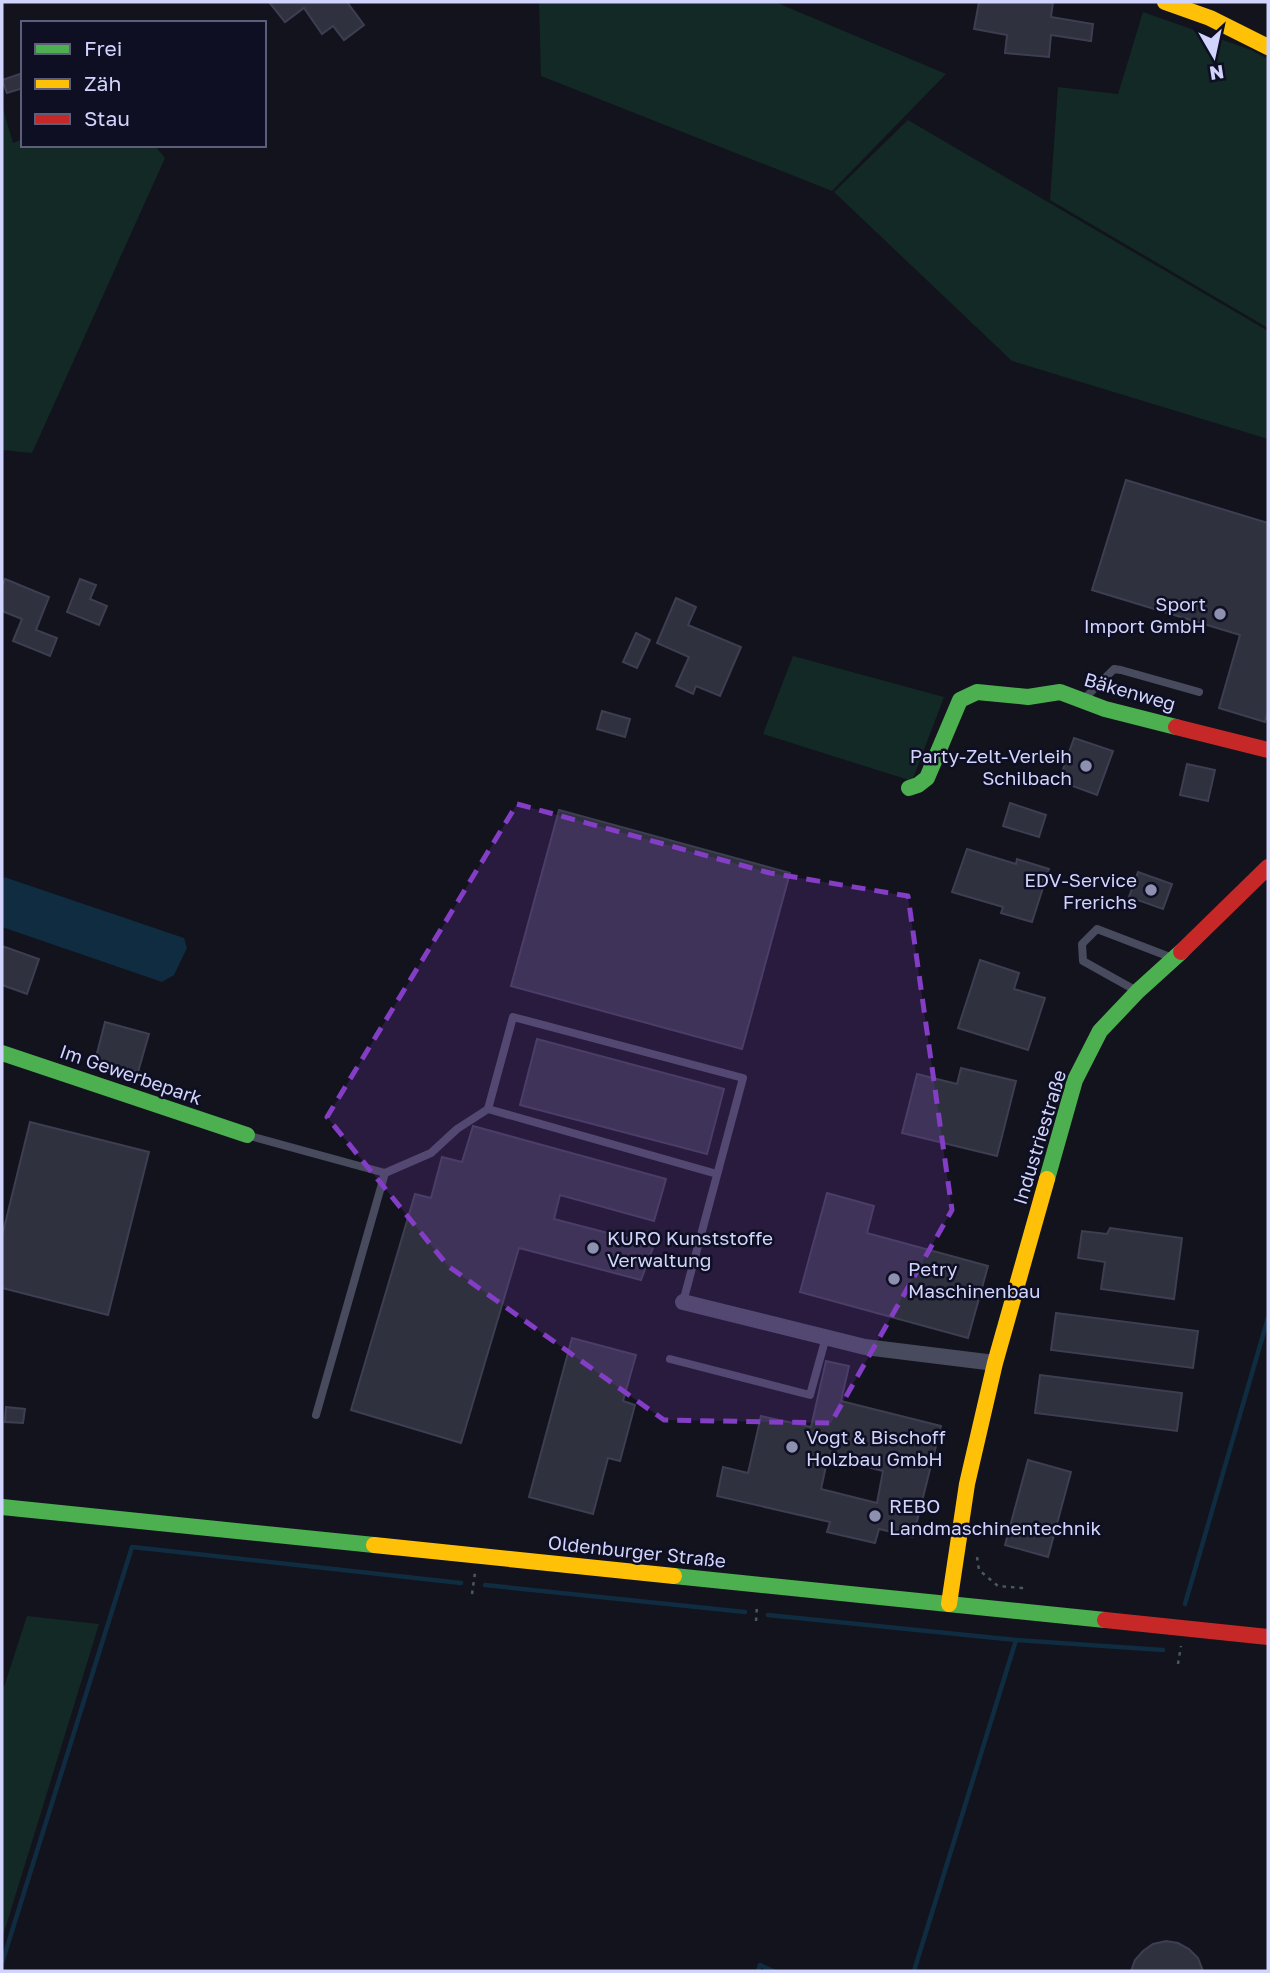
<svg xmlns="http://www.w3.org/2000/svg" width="1270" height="1973" font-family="'Golos Text',sans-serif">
<rect width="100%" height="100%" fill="#12131d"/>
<g fill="#122925">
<path d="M539,2H775L946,74L832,191L541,76Z"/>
<path d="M1143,12L1251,50L1268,59V328L1050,200L1058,87L1118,94Z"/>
<path d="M2,105L13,143L23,139V145H154L165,158L32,453L2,450Z"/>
<path d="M908,120L1268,331V439L1012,361L834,192Z"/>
<path d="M793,656L944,697L912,781L763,734Z"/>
<path d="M27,1616L99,1624L2,1939V1687H4Z"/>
</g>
<path fill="#0f2c41" d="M4,877L184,938L187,948L174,975L162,982L2,927V885Z"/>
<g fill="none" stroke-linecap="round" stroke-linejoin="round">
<g stroke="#0f2c41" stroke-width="4.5">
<path d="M485,1585L745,1612"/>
<path d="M1185,1604L1268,1318"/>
<path d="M768,1615L1016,1640"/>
<path d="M2,1963L132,1547L461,1583"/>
<path d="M758,1971L760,1965L773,1971"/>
<path d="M914,1971L1016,1640L1163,1650"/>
</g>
</g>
<g fill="#30313f" stroke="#3d3e51" stroke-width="2" fill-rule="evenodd">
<path d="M269,2H347L364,25L344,40L333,26L322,34L304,8L285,22Z"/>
<path d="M979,2H1053L1051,17L1093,24L1091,41L1051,35L1049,57L1005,53L1007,35L974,29Z"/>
<path d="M23,73V88L7,93L2,80Z"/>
<path d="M1126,480L1268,523V711L1265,722L1219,708L1240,635L1092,590Z"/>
<path d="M5,579L49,597L36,630L57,638L50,656L13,641L22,619L2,611V587Z"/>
<path d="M80,579L96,585L90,599L107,606L99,625L67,612Z"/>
<path d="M676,598L696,607L688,625L741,647L720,696L696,686L693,694L676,686L689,657L657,643Z"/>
<path d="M636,633L650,640L637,668L623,662Z"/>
<path d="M602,711L630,719L625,737L597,729Z"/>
<path d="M1074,738L1113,751L1097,795L1059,781Z"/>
<path d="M1187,764L1215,770L1208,801L1180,795Z"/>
<path d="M1010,803L1046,815L1039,837L1003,826Z"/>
<path d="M559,810L790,873L742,1049L511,986Z"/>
<path d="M967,849L1016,864L1017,859L1049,869L1032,922L1001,913L1003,907L952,892Z"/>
<path d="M1138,872L1172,884L1163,909L1129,897Z"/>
<path d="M2,946L39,959L27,994L2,985Z"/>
<path d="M980,960L1019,973L1014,989L1045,998L1028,1050L958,1028Z"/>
<path d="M105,1022L149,1034L138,1072L95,1061Z"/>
<path d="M537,1039L724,1089L707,1154L520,1105Z"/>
<path d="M961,1068L1016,1081L997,1156L902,1133L917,1074L957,1084Z"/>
<path d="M30,1122L149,1152L108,1315L2,1288V1236Z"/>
<path d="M473,1126L666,1179L654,1221L560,1195L554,1219L654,1245L641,1280L519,1248L461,1443L351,1410L415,1194L431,1198L442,1157L462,1162Z"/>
<path d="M827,1193L874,1206L867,1233L988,1266L968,1338L800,1292Z"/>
<path d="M1110,1228L1182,1238L1174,1299L1101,1289L1105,1262L1078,1258L1082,1231L1107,1234Z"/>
<path d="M1056,1313L1198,1331L1193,1368L1051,1350Z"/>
<path d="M572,1338L636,1355L623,1401L635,1405L620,1461L608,1458L593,1514L529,1497Z"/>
<path d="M826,1361L849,1366L841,1401L941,1426L913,1537L879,1529L875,1543L827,1532L830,1522L717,1496L723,1467L748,1473L761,1416L811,1427ZM828,1457L883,1471L877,1503L821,1489Z"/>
<path d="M1040,1375L1182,1393L1177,1431L1035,1413Z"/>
<path d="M6,1407L25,1409L23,1423L5,1422Z"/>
<path d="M1028,1460L1071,1472L1048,1557L1005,1545Z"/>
<path d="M1166,1941L1178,1943L1189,1949L1198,1958L1203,1971H1131L1135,1960L1143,1951L1153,1944Z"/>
</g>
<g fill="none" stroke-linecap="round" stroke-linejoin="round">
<g stroke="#485961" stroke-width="2.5" stroke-dasharray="3.5 5" stroke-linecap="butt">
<path d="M977,1557L979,1570L998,1586L1022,1588L1021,1593"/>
<path d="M472,1594L475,1573"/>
<path d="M756,1621L757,1605"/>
<path d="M1178,1664L1181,1646"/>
</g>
<g stroke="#484b5e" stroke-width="8">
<path d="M1084,699L1114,669L1121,670L1199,692"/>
<path d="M1135,990L1083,961L1082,944L1097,929L1170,957"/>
<path d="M250,1136L385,1173L316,1415"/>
<path d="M385,1173L431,1153L457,1129L488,1109"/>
<path d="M683,1302L743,1078L513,1017L488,1109L717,1174"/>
<path d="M670,1359L810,1395L826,1337"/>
</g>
<path stroke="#484b5e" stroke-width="16" d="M683,1302L865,1347L995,1363"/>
<g stroke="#4caf50" stroke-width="16">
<path d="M909,788L918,785L927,778L960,700L977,692L1028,697L1060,692L1105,709L1176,727"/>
<path d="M2,1053L247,1135"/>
<path d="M1047,1179L1075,1080L1100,1031L1138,991L1181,952"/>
<path d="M2,1507L374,1545"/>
<path d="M674,1576L1105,1620"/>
</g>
<g stroke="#ffc107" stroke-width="16">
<path d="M1165,2L1210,18L1268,47"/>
<path d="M374,1545L674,1576"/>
<path d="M949,1604L967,1484L995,1363L1047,1179"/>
</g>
<g stroke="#c62828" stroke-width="16">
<path d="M1176,727L1268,750"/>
<path d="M1181,952L1268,867"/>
<path d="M1105,1620L1268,1637"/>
</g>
</g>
<path fill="#843dc5" fill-opacity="0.2" stroke="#843dc5" stroke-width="5" stroke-dasharray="14 9" stroke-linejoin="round" d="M517,804L770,873L908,896L952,1210L831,1423L664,1420L448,1266L327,1117Z"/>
<g fill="#8e90af" stroke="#0e0f22" stroke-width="2.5">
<circle cx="1220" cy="614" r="7"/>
<circle cx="1086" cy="766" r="7"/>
<circle cx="1151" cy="890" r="7"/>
<circle cx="593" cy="1248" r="7"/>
<circle cx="894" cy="1279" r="7"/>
<circle cx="792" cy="1447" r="7"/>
<circle cx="875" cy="1516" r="7"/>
</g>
<g text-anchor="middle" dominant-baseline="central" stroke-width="5" stroke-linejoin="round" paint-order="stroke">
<g font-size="19" fill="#d1d4fd" stroke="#0e0f22" text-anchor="start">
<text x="1206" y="603" text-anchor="end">Sport<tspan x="1206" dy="22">Import GmbH</tspan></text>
<text x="1072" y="755" text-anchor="end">Party-Zelt-Verleih<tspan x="1072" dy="22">Schilbach</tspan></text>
<text x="1137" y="879" text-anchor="end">EDV-Service<tspan x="1137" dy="22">Frerichs</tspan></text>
<text x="607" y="1237">KURO Kunststoffe<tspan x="607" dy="22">Verwaltung</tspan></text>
<text x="908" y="1268">Petry<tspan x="908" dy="22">Maschinenbau</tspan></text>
<text x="806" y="1436">Vogt &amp; Bischoff<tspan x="806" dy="22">Holzbau GmbH</tspan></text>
<text x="889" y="1505">REBO<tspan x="889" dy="22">Landmaschinentechnik</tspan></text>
</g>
<g font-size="19" fill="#d1d4fd" stroke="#0e0f22">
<text transform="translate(1130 691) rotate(16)">Bäkenweg</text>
<text transform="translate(131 1074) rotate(19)">Im Gewerbepark</text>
<text transform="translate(1039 1137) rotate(-73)">Industriestraße</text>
<text transform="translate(637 1551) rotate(6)">Oldenburger Straße</text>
</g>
</g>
<rect width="1270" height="1973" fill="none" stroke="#d1d4fd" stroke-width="7"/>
<rect x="21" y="21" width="245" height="126" fill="#0e0f22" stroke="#5c5e7a" stroke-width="2"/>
<rect x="35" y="44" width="35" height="10" fill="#4caf50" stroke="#5c5e7a" stroke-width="2"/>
<text x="84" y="56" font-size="21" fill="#d1d4fd">Frei</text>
<rect x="35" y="79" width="35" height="10" fill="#ffc107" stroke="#5c5e7a" stroke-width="2"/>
<text x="84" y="91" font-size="21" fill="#d1d4fd">Zäh</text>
<rect x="35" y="114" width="35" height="10" fill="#c62828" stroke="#5c5e7a" stroke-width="2"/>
<text x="84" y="126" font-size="21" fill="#d1d4fd">Stau</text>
<g transform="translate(1214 56) rotate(171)" stroke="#0e0f22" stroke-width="5" paint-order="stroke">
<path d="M0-5L12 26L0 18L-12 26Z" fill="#d1d4fd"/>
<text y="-10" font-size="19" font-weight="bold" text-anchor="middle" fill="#d1d4fd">N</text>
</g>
</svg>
